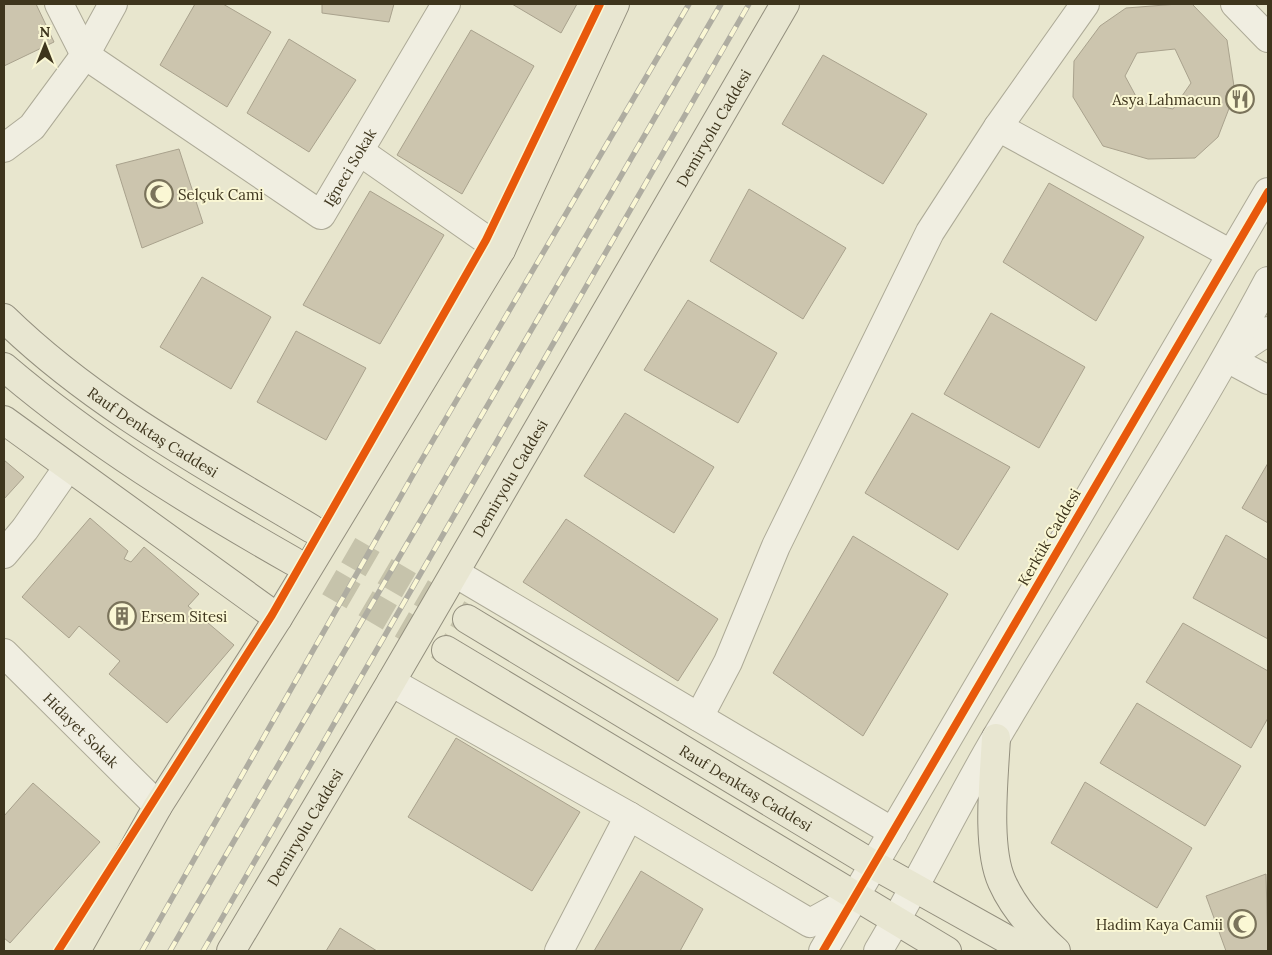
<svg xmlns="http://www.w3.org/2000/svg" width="1272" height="955" font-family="Lora,serif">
<rect width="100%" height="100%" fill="#e8e6ce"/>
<g fill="#ccc5ae" stroke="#a9a28d" fill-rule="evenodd">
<path d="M4,4H36L54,42L4,66Z"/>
<path d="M195,4H223L271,32L227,107L160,65Z"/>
<path d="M322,4H394L389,22L322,13Z"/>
<path d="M512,4H577L561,33Z"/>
<path d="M1178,4H1192L1227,40L1235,93L1218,137L1195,158L1148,159L1103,146L1073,97L1074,61L1100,26L1126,8ZM1175,49L1191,83L1173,109L1139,102L1125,76L1137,53Z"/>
<path d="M471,30L534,66L462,194L397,155Z"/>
<path d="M289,39L356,80L309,152L247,113Z"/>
<path d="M823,55L927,114L883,184L782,124Z"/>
<path d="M179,149L203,223L142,248L116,165Z"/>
<path d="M1049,183L1144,237L1096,321L1003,262Z"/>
<path d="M749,189L846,248L803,319L710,261Z"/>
<path d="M370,191L444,235L380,344L303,305Z"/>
<path d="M202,277L271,317L231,389L160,347Z"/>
<path d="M688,300L777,353L738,423L644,370Z"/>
<path d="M991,313L1085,367L1039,448L944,394Z"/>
<path d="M296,331L366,368L326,440L257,402Z"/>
<path d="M625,413L714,467L674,533L584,476Z"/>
<path d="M912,413L1010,467L958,550L865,493Z"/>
<path d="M4,460L24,477L4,499Z"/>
<path d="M1268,463V523L1242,508Z"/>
<path d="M90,518L128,551L124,559L131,562L144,547L199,594L188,606L234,645L167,723L109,674L120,661L79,626L69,638L22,597Z"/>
<path d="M566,519L718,619L678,681L523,582Z"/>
<path d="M1226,535L1268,560V639L1193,598Z"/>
<path d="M853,536L948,594L863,736L773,673Z"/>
<path d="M1183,623L1268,671V718L1251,748L1146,682Z"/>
<path d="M1137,703L1241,766L1205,826L1100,763Z"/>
<path d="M456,738L580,812L532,891L408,817Z"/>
<path d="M1085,782L1192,848L1157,908L1051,843Z"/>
<path d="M33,783L100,842L10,943L4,938V816Z"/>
<path d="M641,871L703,909L680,951H594Z"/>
<path d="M1266,874L1268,951H1226L1206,896Z"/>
<path d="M340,928L377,951H326Z"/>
</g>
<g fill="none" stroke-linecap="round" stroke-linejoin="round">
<g stroke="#c6c3ab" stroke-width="28" stroke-dasharray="28 14" stroke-linecap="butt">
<path d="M312,529L467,619"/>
<path d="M293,561L446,650"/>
</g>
<defs>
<g id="minor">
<path id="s1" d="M59,4L85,55L321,215L446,4"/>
<path d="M1235,4L1268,38"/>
<path d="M998,127L1231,254"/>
<path d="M4,148L32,127L85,55L113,4"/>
<path d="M359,151L501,250"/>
<path d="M1268,331L1227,358L1268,380"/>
<path d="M4,554L25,529L68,467"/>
<path d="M455,573L893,832"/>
<path id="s2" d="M4,653L158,806"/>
<path d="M391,682L629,816L810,923L855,898"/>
<path d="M699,717L728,662L776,546L930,232L998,127L1085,4"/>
<path d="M559,951L629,816"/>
<path d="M823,951L1268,192"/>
<path d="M878,951C920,881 955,807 997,736C1087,584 1185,437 1268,281"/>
</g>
<g id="major">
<path id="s3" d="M4,318C93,405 205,465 312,529"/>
<path d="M4,367C93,443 191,503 293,561"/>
<path d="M4,420L278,618"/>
<path id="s4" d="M467,619L874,865L1028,951"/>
<path d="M446,650L947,951"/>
<path d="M996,738C994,777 986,847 1002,882C1014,909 1035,932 1056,951"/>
<path d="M76,951L158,806L278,618L501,250L615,4"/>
<path id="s5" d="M231,951L391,682L785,4"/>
</g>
</defs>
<use href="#minor" stroke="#adaa97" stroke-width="30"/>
<use href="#major" stroke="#938f7e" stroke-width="30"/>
<use href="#minor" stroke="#f0eee1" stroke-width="28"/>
<use href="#major" stroke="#e8e6d1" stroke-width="28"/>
<defs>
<g id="rail">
<path d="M142,951L418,466L689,4"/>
<path d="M170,951L721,4"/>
<path d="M203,951L749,4"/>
</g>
</defs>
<use href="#rail" stroke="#afada1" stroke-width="5.5"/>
<use href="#rail" stroke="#faf7d4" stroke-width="4" stroke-dasharray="11" stroke-linecap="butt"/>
<defs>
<g id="cycleway">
<path d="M58,951L272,615L486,240L600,4"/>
<path d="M823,951L1268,192"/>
</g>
</defs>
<use href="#cycleway" stroke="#faf7d4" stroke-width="11"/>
<use href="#cycleway" stroke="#e8590c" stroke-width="8"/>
</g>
<defs>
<symbol id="restaurant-ring" viewBox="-11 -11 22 22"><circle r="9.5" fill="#faf7d4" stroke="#7a735b" stroke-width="1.5"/><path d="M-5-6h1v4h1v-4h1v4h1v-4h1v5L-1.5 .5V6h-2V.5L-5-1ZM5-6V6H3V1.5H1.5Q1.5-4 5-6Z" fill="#7a735b"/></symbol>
<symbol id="mosque-ring" viewBox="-11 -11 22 22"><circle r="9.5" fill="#faf7d4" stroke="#7a735b" stroke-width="1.5"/><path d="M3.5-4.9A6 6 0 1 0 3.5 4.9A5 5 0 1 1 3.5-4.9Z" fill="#7a735b"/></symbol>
<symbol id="building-ring" viewBox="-11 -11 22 22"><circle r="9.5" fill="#faf7d4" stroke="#7a735b" stroke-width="1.5"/><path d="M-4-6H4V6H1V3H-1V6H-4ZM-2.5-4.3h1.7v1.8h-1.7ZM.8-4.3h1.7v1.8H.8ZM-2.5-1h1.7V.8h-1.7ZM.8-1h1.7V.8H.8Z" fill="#7a735b"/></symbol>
</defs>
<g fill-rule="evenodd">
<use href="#restaurant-ring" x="1224" y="83" width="32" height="32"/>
<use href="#mosque-ring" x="143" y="178" width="32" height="32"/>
<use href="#building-ring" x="106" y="600" width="32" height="32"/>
<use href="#mosque-ring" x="1226" y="908" width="32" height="32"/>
</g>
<g text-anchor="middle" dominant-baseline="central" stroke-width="4" stroke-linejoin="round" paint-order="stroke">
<g font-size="15" fill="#3e351d" stroke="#faf7d4" text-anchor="end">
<text x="1221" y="99">Asya Lahmacun</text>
<text x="178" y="194" text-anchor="start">Selçuk Cami</text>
<text x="141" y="616" text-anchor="start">Ersem Sitesi</text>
<text x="1223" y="924">Hadim Kaya Camii</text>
</g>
<g font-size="15" fill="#3e351d" stroke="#faf7d4">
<text stroke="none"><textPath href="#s5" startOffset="954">Demiryolu Caddesi</textPath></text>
<text stroke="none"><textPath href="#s1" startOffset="398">Iğneci Sokak</textPath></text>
<text stroke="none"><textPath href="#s3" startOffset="188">Rauf Denktaş Caddesi</textPath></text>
<text stroke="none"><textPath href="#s5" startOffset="549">Demiryolu Caddesi</textPath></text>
<text transform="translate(1049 537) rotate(-60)">Kerkük Caddesi</text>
<text stroke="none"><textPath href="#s2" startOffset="109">Hidayet Sokak</textPath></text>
<text stroke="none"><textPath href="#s4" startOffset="326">Rauf Denktaş Caddesi</textPath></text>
<text stroke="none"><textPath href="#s5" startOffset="144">Demiryolu Caddesi</textPath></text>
</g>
</g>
<rect width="1272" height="955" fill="none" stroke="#3e351d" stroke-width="10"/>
<g transform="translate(45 45)" stroke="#faf7d4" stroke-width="4" paint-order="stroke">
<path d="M0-4L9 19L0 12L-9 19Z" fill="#3e351d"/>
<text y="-8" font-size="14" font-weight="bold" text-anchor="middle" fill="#3e351d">N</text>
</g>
</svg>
